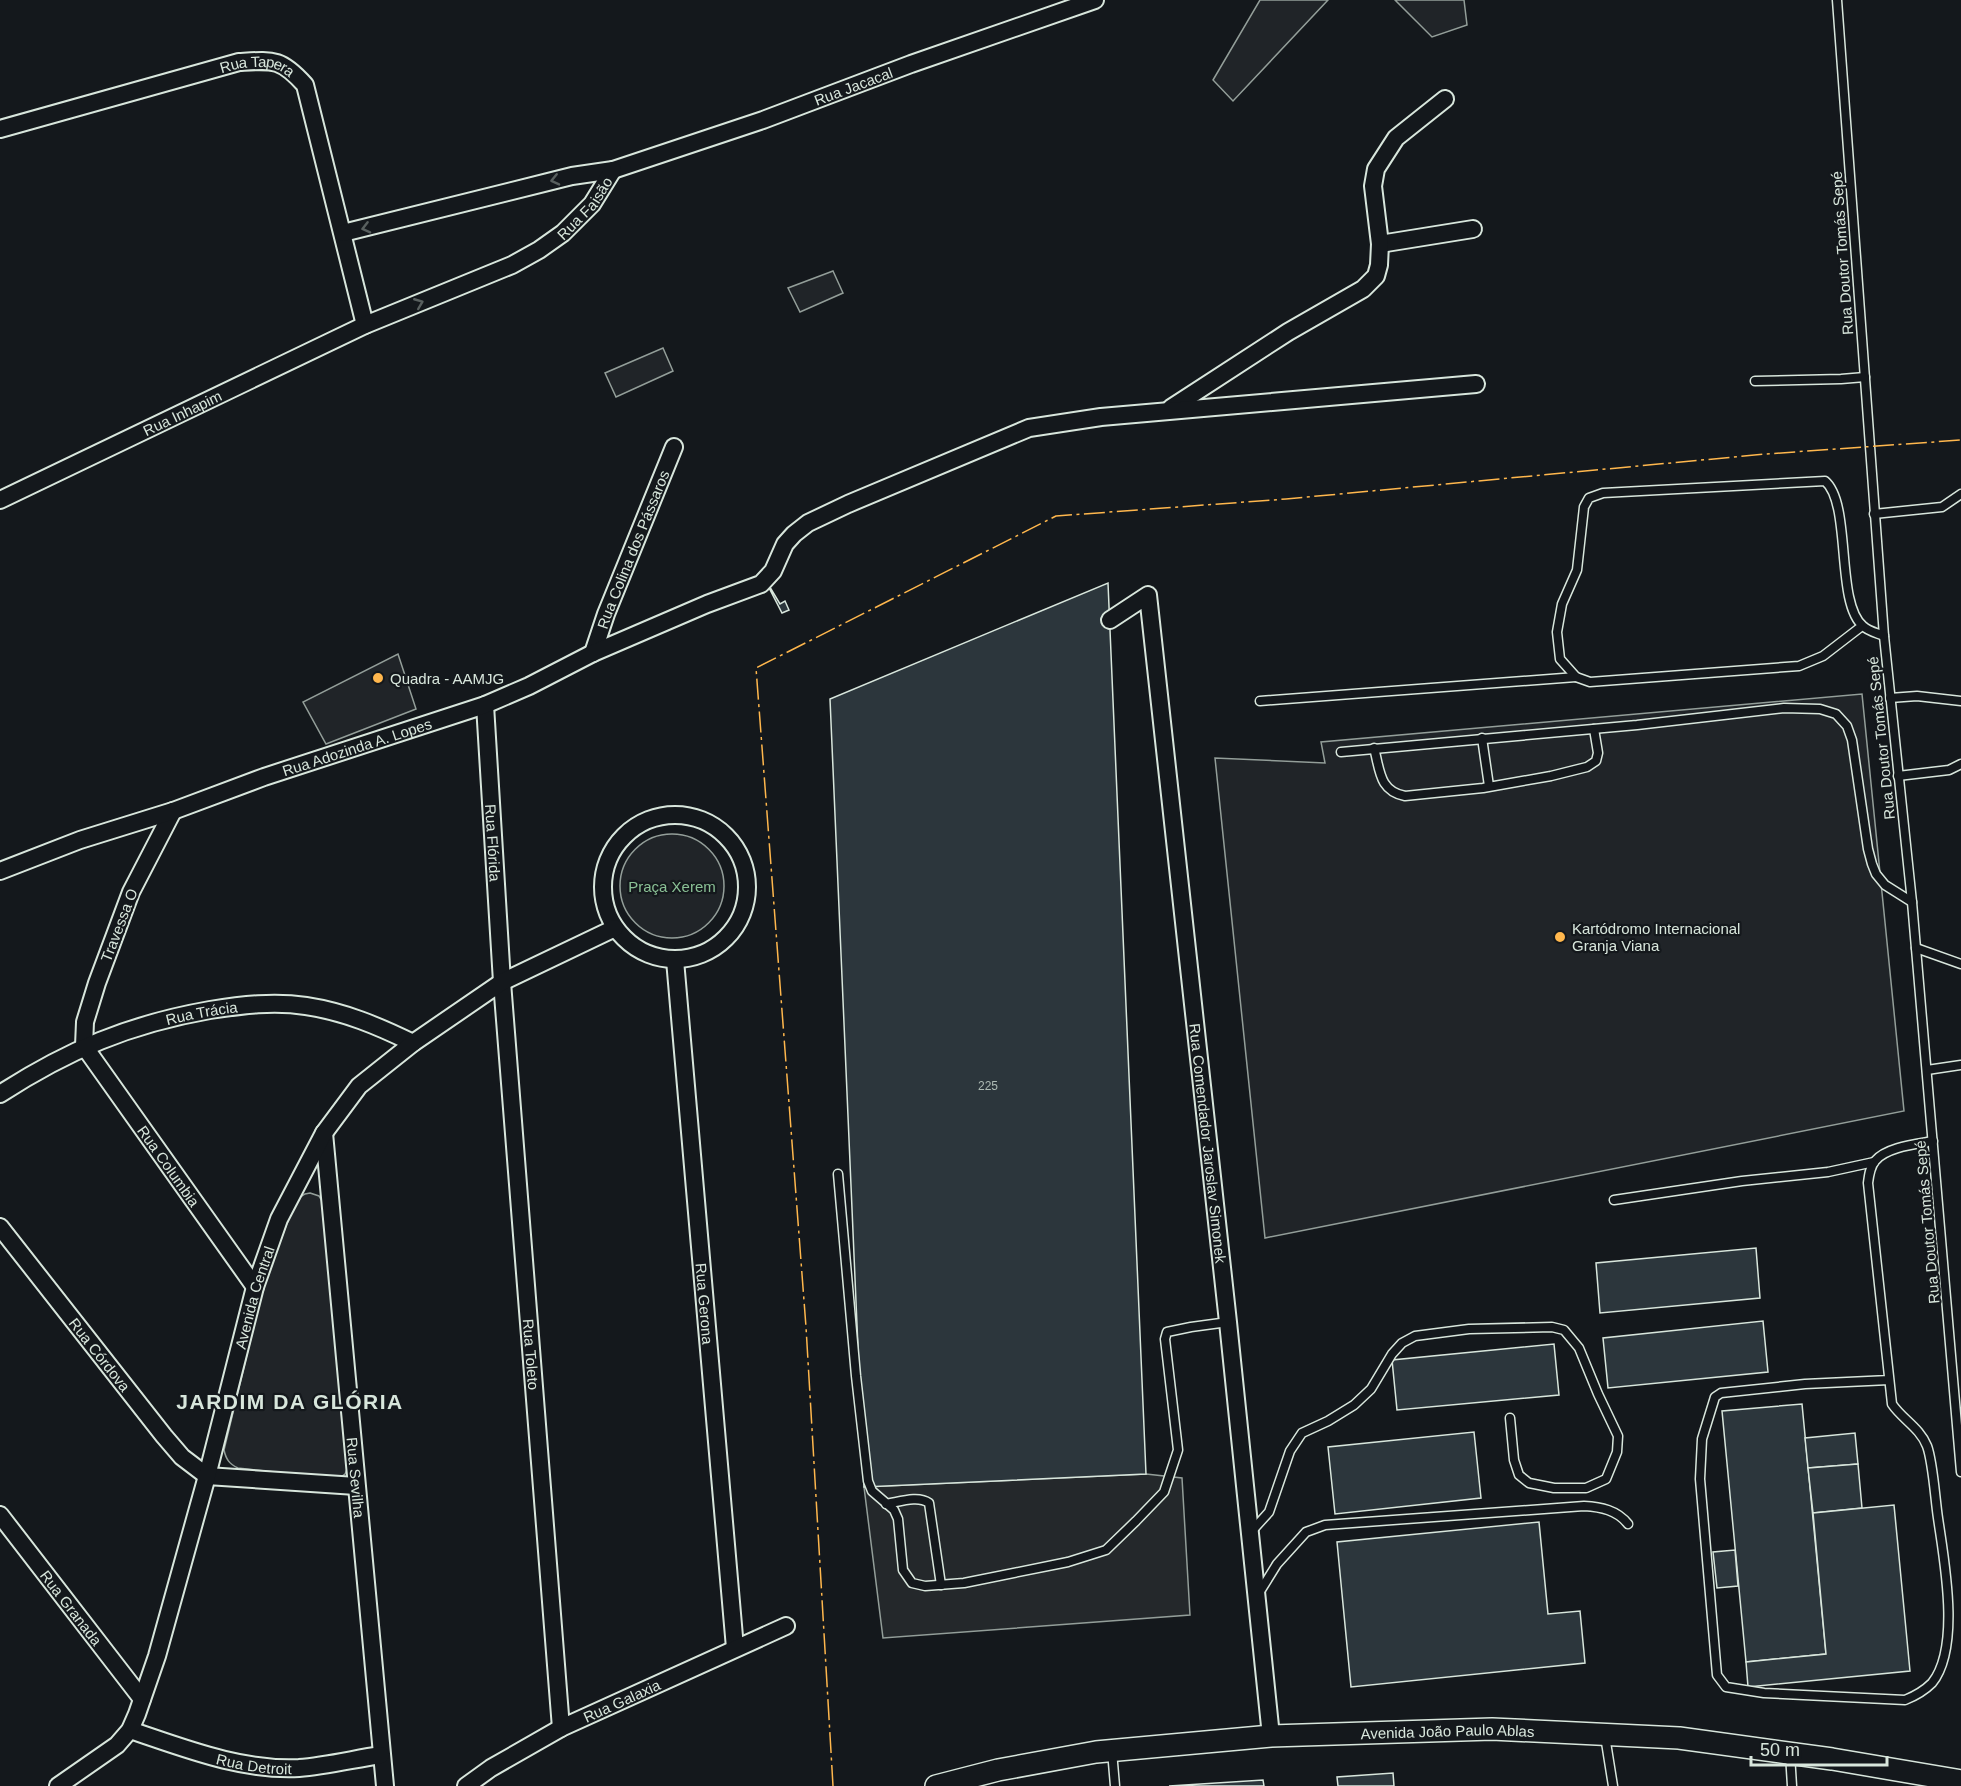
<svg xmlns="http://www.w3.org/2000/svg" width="1961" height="1786" font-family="Arial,sans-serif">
<rect width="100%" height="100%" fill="#14181c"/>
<g fill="#202428" stroke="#939e99" stroke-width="1.5">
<path d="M1260,0H1328L1233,101L1213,80Z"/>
<path d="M1395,0H1464L1467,25L1432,37Z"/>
<path d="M833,271L843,293L800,312L788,288Z"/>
<path d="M663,348L673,371L616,397L605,373Z"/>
<path d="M398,654L416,709L326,744L303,702Z"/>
<path d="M1862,694L1904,1111L1265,1238L1215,758L1325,763L1321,742Z"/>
<circle cx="672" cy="886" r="52"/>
<path d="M310,1193L319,1196L324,1204L348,1467L345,1474L338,1479L238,1468C229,1464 226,1459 224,1450L264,1284L296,1200L305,1194Z"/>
</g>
<path fill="#24282b" stroke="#939e99" stroke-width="1.5" d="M1146,1474L1182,1478L1190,1615L883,1638L864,1487Z"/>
<g fill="#2c363c" stroke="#d8e6dc" stroke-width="1.5">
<path d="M762,574L780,604L785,601L789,610L782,613Z"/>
<path d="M1108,583L1146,1474L864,1487L830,699Z"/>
<path d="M1756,1248L1760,1298L1600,1313L1596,1263Z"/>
<path d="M1763,1321L1768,1372L1608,1388L1603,1338Z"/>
<path d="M1554,1344L1559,1395L1397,1410L1392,1360Z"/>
<path d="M1802,1404L1826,1654L1746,1662L1722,1411Z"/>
<path d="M1474,1432L1481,1498L1335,1514L1328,1447Z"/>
<path d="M1855,1433L1858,1464L1808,1468L1805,1438Z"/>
<path d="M1858,1464L1862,1508L1813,1513L1808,1468Z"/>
<path d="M1894,1505L1910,1671L1748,1687L1746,1662L1826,1654L1813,1513Z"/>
<path d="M1539,1522L1548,1614L1580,1611L1585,1663L1351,1687L1337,1542Z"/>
<path d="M1735,1550L1738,1586L1717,1588L1713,1552Z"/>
<path d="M1393,1773L1394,1786H1338L1337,1777Z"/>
<path d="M1263,1780L1264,1786H1169Z"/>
</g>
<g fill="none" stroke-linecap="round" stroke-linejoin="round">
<defs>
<g id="service">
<path d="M1837,0L1884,636L1912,902L1961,1472"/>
<path d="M1755,381L1841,379L1865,377"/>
<path d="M1874,514L1942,507L1961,494"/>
<path d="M1862,626L1823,656L1799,666L1590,682L1576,677L1560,659L1557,632L1562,604L1577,570L1584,507L1589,498L1603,493L1825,481C1852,504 1835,603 1863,626C1868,631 1877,633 1884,636"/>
<path d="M1890,698L1917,696L1961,701"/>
<path d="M1260,701L1576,677"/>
<path d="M1482,738L1489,786"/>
<path d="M1374,748C1380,770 1379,791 1405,796L1483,788L1551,776L1587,767L1596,761L1598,753L1594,729"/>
<path d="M1341,752L1637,725L1784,708L1820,709L1836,714L1847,726L1852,740L1868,849L1872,864L1876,874L1885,885L1912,902"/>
<path d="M1898,776L1949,770L1961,764"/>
<path d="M1916,948L1961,964"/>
<path d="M1927,1070L1961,1065"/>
<path d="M838,1174L856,1376L868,1481L872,1491L894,1510L898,1519L903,1570L912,1583L925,1586L964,1583L1068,1562L1106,1550L1136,1521L1164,1492L1178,1450L1165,1339L1167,1332L1191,1327L1228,1322"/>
<path d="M1614,1200L1742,1181L1828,1172L1874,1162"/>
<path d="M1889,1380L1805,1384L1721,1393L1715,1397L1702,1439L1700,1479L1717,1675L1726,1687L1764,1693L1905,1700C1915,1696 1924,1691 1932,1683C1961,1647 1944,1560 1938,1518C1935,1498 1933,1462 1927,1446C1920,1428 1902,1419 1892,1404L1868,1183C1869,1175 1870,1167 1875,1161C1886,1147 1917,1144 1933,1141"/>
<path d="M886,1504C899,1502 918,1495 929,1503L941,1585"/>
<path d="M1250,1533L1269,1512L1290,1451L1302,1433L1328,1421L1354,1405L1371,1389L1392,1354L1402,1343L1415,1336L1469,1329L1552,1327L1564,1330L1579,1348L1598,1394L1618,1436L1617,1452L1606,1479L1586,1488H1554L1529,1483L1519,1475L1514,1460L1510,1418"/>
<path d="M1259,1593L1277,1564L1306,1532L1325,1525L1584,1506C1601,1507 1617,1510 1628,1524"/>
<path d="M1605,1736L1613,1786"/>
<path d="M1112,1751L1115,1786"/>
<path d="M1790,1754L1792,1786"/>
</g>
<g id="minor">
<path id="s1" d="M0,129L239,62C273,60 281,58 305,85L365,325"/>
<path id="s2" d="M343,233L548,182L572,176L613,170L763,120L911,64L1095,0"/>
<path d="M1380,244L1473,229"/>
<path d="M1171,408L1288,332L1363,289L1376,276L1379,265L1380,244L1373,186L1376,169L1396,138L1445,99"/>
<path id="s3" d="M0,500L365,325L512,265L539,250L563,233L592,204L613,170"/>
<path id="s4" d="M1110,620L1148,595L1228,1322L1271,1736"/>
<path id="s5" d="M593,653L606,614L674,447"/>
<path id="s6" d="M485,705L502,982L561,1728"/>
<path id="s7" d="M173,811L131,892L97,983L85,1022L84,1046L255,1287"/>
<circle cx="675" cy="887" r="72"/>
<path id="s8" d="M0,871L80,840L173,811L264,777L485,705L529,686L593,653L707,604L761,584L773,571L785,544L794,534L808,523L848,504L1029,428L1101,417L1476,384"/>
<path id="s9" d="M675,960L735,1648"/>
<path id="s10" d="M0,1094C68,1050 130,1024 210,1010C242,1005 274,1001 306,1006C345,1012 378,1026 413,1043"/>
<path id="s11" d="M324,1133L385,1786"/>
<path id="s12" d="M0,1227L164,1436L182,1457L207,1476L356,1486"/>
<path id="s13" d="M0,1515L142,1699"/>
<path id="s14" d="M130,1730C184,1748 241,1771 299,1768C326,1766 354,1759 381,1755"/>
<path id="s15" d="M58,1786L117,1745L130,1730L137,1714L157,1656L207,1476L255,1287L279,1219L324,1133L359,1086L413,1043L502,982L615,928"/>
<path id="s16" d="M466,1786L491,1768L561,1728L786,1626"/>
</g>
<g id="tertiary">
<path id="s17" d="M936,1786L998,1770L1096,1752L1271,1736L1492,1729L1679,1738L1832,1759L1961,1781"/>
</g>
</defs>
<use href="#service" stroke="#d8e6dc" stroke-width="11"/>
<use href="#minor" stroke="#d8e6dc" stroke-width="20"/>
<use href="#tertiary" stroke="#d8e6dc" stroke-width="24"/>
<use href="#service" stroke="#14181c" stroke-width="8"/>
<use href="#minor" stroke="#14181c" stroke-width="16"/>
<use href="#tertiary" stroke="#14181c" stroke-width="21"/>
<path stroke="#ffb74d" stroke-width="1.5" stroke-dasharray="21 4.5 3 4.5" stroke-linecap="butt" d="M833,1786L806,1327L756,668L1056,516L1286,499L1766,454L1961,440"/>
</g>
<defs><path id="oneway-chevron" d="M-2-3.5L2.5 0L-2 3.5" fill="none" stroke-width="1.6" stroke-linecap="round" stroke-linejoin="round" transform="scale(1.5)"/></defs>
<g stroke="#59605f">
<use href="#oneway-chevron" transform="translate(555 180) rotate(167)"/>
<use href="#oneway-chevron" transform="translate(366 228) rotate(166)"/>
<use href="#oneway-chevron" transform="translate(419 303) rotate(-22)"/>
</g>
<g fill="#ffb74d" stroke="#14181c" stroke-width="2">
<circle cx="378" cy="678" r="6"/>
<circle cx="1560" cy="937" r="6"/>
</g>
<g text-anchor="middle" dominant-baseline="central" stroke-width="4.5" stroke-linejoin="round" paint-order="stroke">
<g font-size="12" fill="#adbab4">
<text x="988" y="1086">225</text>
</g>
<g font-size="15" fill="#d8e6dc" stroke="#14181c">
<text stroke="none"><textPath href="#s1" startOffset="267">Rua Tapera</textPath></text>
<text stroke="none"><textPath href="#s2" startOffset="532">Rua Jacacal</textPath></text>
<text stroke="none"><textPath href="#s3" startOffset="657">Rua Faisão</textPath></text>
<text transform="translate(1842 253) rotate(-94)">Rua Doutor Tomás Sepé</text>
<text stroke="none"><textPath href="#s3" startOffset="202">Rua Inhapim</textPath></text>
<text stroke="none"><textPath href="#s5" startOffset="111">Rua Colina dos Pássaros</textPath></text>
<text transform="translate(1881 738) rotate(-96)">Rua Doutor Tomás Sepé</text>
<text stroke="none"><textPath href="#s8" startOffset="378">Rua Adozinda A. Lopes</textPath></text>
<text stroke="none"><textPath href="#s6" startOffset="138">Rua Flórida</textPath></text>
<text transform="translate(119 925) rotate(-69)">Travessa O</text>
<text stroke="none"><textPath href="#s10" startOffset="219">Rua Trácia</textPath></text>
<text stroke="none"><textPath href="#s4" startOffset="597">Rua Comendador Jaroslav Simonek</textPath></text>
<text stroke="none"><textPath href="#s7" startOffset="400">Rua Columbia</textPath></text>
<text transform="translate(1927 1222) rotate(-95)">Rua Doutor Tomás Sepé</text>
<text stroke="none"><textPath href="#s15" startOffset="542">Avenida Central</textPath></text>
<text stroke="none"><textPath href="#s9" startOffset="345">Rua Gerona</textPath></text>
<text stroke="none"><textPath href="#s12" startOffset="162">Rua Córdova</textPath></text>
<text stroke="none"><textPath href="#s6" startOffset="651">Rua Toleto</textPath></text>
<text stroke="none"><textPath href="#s11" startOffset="346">Rua Sevilha</textPath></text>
<text stroke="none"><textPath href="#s13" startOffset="117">Rua Granada</textPath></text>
<text stroke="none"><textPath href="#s16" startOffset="178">Rua Galaxia</textPath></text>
<text stroke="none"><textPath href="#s17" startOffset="516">Avenida João Paulo Ablas</textPath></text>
<text stroke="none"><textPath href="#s14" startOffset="129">Rua Detroit</textPath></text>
</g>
<g font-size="15" fill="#d8e6dc" stroke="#14181c" text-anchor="start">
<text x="390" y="678">Quadra - AAMJG</text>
<text x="1572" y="928">Kartódromo Internacional<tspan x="1572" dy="17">Granja Viana</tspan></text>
</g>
<g font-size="15" fill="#8ac095" stroke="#14181c">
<text x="672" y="886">Praça Xerem</text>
</g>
<g font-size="21" font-weight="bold" letter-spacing="1.5" fill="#d8e6dc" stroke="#14181c">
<text x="290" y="1401">JARDIM DA GLÓRIA</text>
</g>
</g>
<path d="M1751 1756v9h136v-9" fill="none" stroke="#d8e6dc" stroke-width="3"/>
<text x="1760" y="1756" font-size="18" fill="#d8e6dc" stroke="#14181c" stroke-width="4.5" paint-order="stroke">50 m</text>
</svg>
